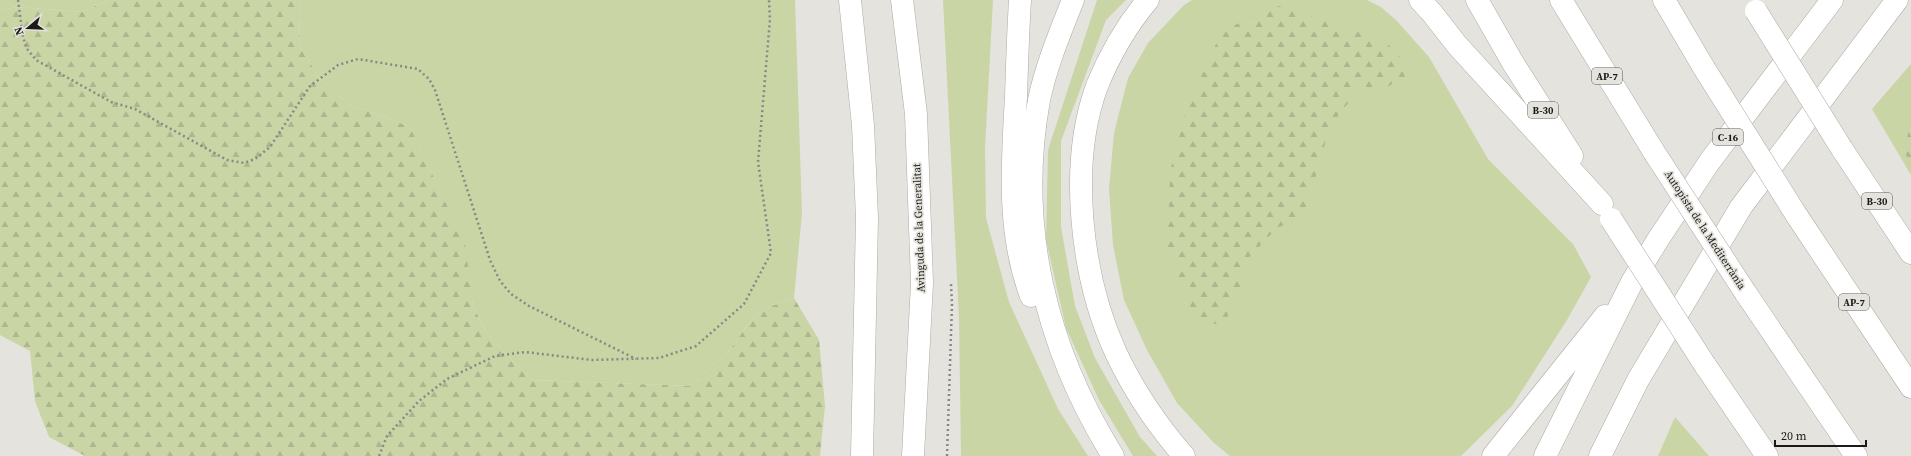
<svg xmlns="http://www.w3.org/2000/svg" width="1911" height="456" font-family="'Source Serif 4',serif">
<defs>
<pattern id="forest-firs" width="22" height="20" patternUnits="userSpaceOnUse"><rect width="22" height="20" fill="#cad5a6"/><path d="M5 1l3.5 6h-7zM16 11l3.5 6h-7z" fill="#adb68e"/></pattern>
</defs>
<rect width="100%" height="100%" fill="#e4e3dd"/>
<g fill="#cad5a6">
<path d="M0,0H108L83,12L17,7L0,10Z"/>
<path d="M299,0H795L802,213L794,298L772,306L752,319L729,351L690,386L532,380L488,335L473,306L463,241L410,127L382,116L349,105L319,77L300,47Z"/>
<path d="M943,0H993L985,148L986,218L1009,302L1058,409L1088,456H961L959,318Z"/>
<path d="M1097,0H1126L1106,20L1061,141V227L1075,306L1095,358L1140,437L1157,456H1133L1099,400L1066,328L1046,240L1048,150Z"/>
<path d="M1192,0H1367L1381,7L1397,21L1429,57L1488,159L1573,244L1591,277L1567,320L1512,406L1461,456H1230L1214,443L1177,403L1147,350L1124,300L1113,245L1109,189L1114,133L1128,78L1148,43L1184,5Z"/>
<path d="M1911,64V175L1872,109Z"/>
<path d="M1675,417L1709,456H1658Z"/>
</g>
<g fill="url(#forest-firs)">
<path d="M108,0H299L300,47L319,77L349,105L382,116L410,127L465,244L473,306L488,335L532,380L690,386L729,351L752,319L772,306L794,298L819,340L825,406L820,456H85L49,437L35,401L30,351L0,335V10L17,7L83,12Z"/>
<path d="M1273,4L1385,41L1414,71L1377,93L1360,88L1330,126L1305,214L1276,229L1243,264L1240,293L1223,325L1196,321L1168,247L1170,171L1187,107L1221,33Z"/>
<path d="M1911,123V161L1903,152Z"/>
</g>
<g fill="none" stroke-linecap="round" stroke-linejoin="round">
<defs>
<g id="secondary">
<path d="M850,0L863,125L867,218L862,456"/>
<path d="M902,0L916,114L922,283L913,456"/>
</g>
<g id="highway">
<path d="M1020,0C1018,32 1017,65 1016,97C1012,164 1007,233 1031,296"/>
<path d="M1073,0C1060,33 1046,66 1039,100C1016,227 1046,348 1113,456"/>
<path d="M1148,0C1126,26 1110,54 1097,86C1068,165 1081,277 1116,353C1134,391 1156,424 1184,456"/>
<path d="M1420,0L1432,13L1457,45L1602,204"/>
<path d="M1477,0L1513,63L1572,156"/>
<path d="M1561,0L1654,152"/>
<path d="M1664,0L1704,68"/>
<path d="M1842,149L1911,253"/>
<path d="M1797,216L1911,387"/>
<path d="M1745,292L1856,456"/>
<path d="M1705,365L1767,456"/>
<path d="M1493,456L1605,316"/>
<path d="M1545,456L1633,280L1659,238L1710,161L1832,0"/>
<path d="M1600,456L1638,380L1741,207L1897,0"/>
</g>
</defs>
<use href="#secondary" stroke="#adaba5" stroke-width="23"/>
<use href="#highway" stroke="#adaba5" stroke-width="23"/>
<g stroke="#898884" stroke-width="2.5" stroke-dasharray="2 3" stroke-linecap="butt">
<path d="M18,0L23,37L27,49L36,60L111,102L135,109L227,160L244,163L255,159L270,147L310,86L338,65L358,59L418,69L429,79L435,90L490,260L500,281L511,294L529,306L636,359"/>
<path d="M379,456L387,436L419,401L447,379L495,356L525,352L592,360L659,358L696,346L744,304L771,253L758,162L770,19L769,0"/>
<path d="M947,456L952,304L951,284"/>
</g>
<use href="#secondary" stroke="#fff" stroke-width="22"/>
<use href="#highway" stroke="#fff" stroke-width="22"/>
<defs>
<g id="highway-bridge">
<path d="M1756,11L1842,149"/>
<path d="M1704,68L1797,216"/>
<path d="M1654,152L1745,292"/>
<path d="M1611,219L1705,365"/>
</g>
</defs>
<use href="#highway-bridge" stroke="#adaba5" stroke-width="23" stroke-linecap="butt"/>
<use href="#highway-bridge" stroke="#fff" stroke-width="22"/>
</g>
<g text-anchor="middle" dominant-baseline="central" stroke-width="3.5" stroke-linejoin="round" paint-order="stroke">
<g fill="#e4e3dd" stroke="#575653" stroke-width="1">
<rect x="1592" y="68" width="30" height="16" rx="3"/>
<rect x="1528" y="102" width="30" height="16" rx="3"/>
<rect x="1713" y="129" width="30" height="16" rx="3"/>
<rect x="1862" y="193" width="30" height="16" rx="3"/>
<rect x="1839" y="294" width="30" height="16" rx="3"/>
</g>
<g font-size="10" font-weight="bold" fill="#1b1a18">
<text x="1607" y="76">AP-7</text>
<text x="1543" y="110">B-30</text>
<text x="1728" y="137">C-16</text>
<text x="1877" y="201">B-30</text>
<text x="1854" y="302">AP-7</text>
</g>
<g font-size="11" fill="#1b1a18" stroke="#e4e3dd">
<text transform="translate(919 228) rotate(-92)">Avinguda de la Generalitat</text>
<text transform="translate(1705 230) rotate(57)">Autopista de la Mediterrània</text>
</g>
</g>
<g transform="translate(28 28) rotate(251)" stroke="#e4e3dd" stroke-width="3" paint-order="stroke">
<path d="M0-3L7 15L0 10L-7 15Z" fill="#1b1a18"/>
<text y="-6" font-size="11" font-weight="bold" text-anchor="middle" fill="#1b1a18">N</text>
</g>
<path d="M1775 440v6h91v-6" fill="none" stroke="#1b1a18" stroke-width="2"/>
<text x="1781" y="440" font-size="12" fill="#1b1a18" stroke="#e4e3dd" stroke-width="3" paint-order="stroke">20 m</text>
</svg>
